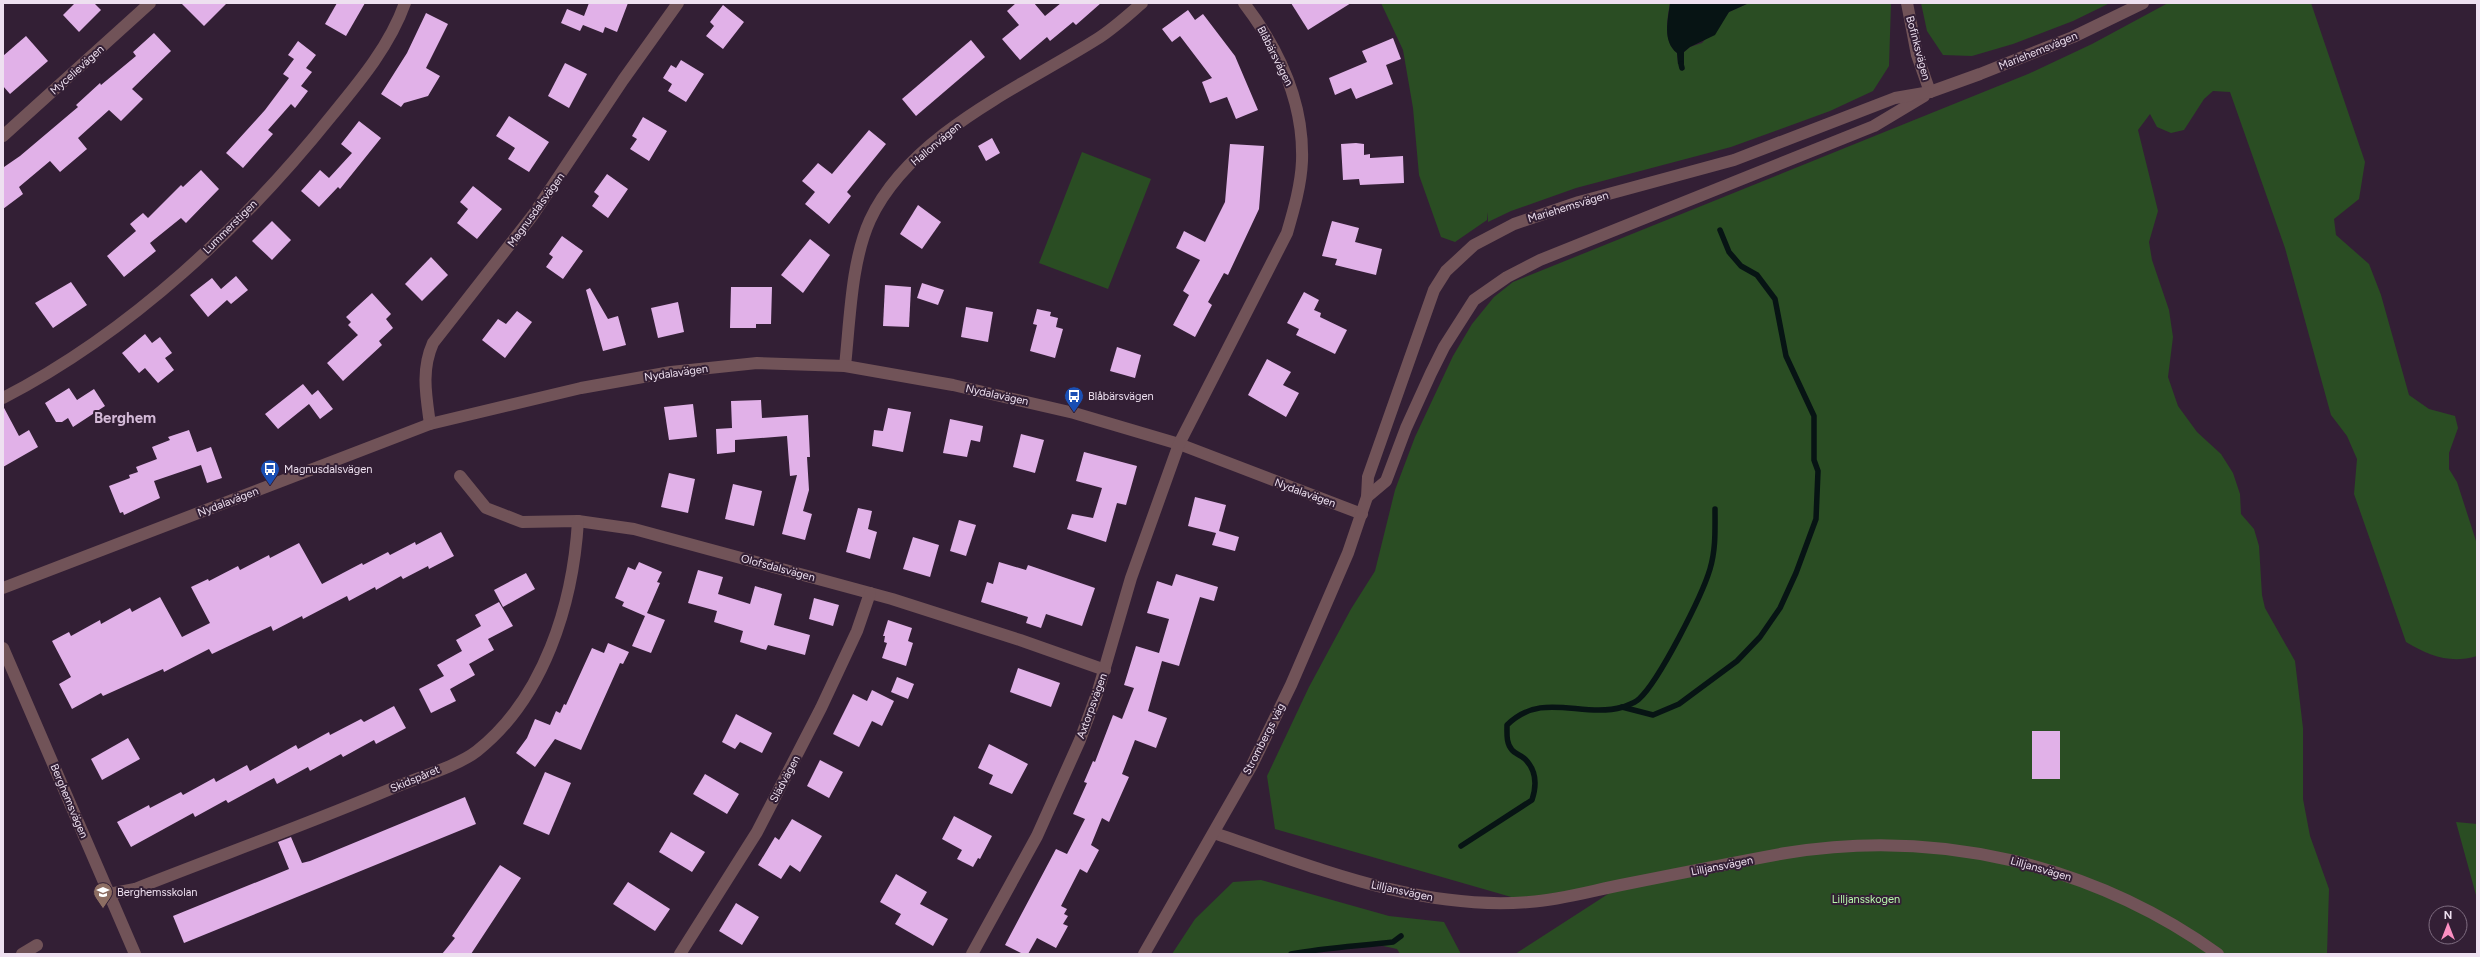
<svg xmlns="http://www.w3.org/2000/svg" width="2480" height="957" font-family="Figtree,sans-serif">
<rect width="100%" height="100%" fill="#331f35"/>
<g fill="#2a4d23">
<path d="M1381,3H1670C1667,19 1663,42 1677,53L1678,64H1684V52L1690,47L1702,43L1729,12L1749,3H1891L1889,66L1873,91L1830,111L1731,147L1576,188L1511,211L1488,222V212L1487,220L1455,242L1441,237L1419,175L1413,108L1403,50Z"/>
<path d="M1921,3H2110L2073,21L2013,44L1972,56L1943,55L1927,31Z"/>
<path d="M2168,3H2311L2365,162L2359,199L2334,219L2336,235L2369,264L2381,295L2409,395L2429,409L2455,416L2458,428L2449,453V469L2457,482L2477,544V656C2450,664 2430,656 2406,642L2354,494L2357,459L2347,436L2331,415L2285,248L2230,92L2213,91L2204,99L2184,130L2171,133L2157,127L2150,114L2138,130L2158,211L2149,242L2152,260L2169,310L2173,337L2168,377L2178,406L2197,432L2221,454L2233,473L2240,494L2241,514L2254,529L2259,546L2262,595L2265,608L2295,661L2303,728V799L2310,836L2329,889L2327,954H1515L1622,885L1529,902L1275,829L1267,776L1309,687L1351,609L1375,571L1395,490L1415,437L1453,356L1472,324L1494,297L1513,282L2028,74L2092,44Z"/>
<path d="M1082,152L1151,179L1108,289L1039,263Z"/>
<path d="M2456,822L2477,824V900L2476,895Z"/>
<path d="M1261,880L1389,916L1444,922L1461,954H1400L1397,949L1374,944L1333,950H1314L1291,954H1172L1195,919L1233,882Z"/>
</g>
<path fill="#071414" d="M1670,3H1749L1729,12L1715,35L1690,47L1684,52V64H1678L1677,53C1662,41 1668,20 1670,3Z"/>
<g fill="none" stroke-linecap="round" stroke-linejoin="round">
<g stroke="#071414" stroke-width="5.5">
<path d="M1681,64L1682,68"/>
<path d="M1622,707L1653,715L1679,704L1737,661L1760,637L1780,608L1796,573L1816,519L1818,471L1814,460V416L1786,356L1775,299L1757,275L1741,266L1729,252L1720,230"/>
<path d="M1461,846L1532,800C1537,785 1537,771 1525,759C1521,755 1515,754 1512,750C1506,743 1507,734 1507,725C1543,690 1581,719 1623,707C1628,705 1635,703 1639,699C1659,681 1702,596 1710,569C1716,549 1715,529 1715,509"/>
<path d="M1291,954C1324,948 1359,946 1393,942L1401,936"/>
</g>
</g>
<g fill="#e1b1e8">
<path d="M75,3H94L101,10L79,32L63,15Z"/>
<path d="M181,3H227L204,26Z"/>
<path d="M337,3H365L346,36L325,24Z"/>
<path d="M589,3H628L617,32L605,27L603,33L583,25L580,31L561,23L567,9L584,16Z"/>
<path d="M1016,3H1034L1045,16L1061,3H1101L1076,25L1073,22L1050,41L1047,37L1020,60L1002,39L1019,25L1007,11Z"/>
<path d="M1291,3H1351L1308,30Z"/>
<path d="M723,5L744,22L723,49L706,36L714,26L710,22Z"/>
<path d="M1188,10L1195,20L1203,14L1235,56L1258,110L1236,119L1227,97L1210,103L1202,82L1212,78L1180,36L1172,42L1162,29Z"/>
<path d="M426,13L448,24L426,68L440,76L428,96L404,103L401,107L381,94L407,53Z"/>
<path d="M154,33L171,51L132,89L143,99L121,121L109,110L78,138L87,149L60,172L50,161L19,187L23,194L3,209V166L4,167L20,156L78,107L76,105L100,83L101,85L136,56L133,52Z"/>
<path d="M26,36L48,61L10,94L3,86V56Z"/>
<path d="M1393,38L1401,59L1386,65L1393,84L1356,99L1351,88L1335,95L1329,78L1367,62L1362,51Z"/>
<path d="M971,40L985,57L916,116L902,99Z"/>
<path d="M298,41L316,55L306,68L312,72L301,86L308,91L295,108L291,104L268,130L273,134L243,168L226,153L265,110L289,78L283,74L294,59L288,55Z"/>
<path d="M681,60L704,74L686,102L668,91L672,84L663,78L671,65L676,68Z"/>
<path d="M565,63L587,74L569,108L548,96Z"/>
<path d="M509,116L549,142L529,172L508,159L515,148L496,136Z"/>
<path d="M643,117L667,131L649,161L630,149L637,139L632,136Z"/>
<path d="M359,121L381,138L340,189L338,187L319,207L301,191L320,170L329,178L352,153L341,144Z"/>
<path d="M869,130L886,144L847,192L851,196L829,224L805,204L815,192L802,181L818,163L832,174Z"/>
<path d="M992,138L1000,153L986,161L978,146Z"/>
<path d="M1356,143L1364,144V155L1370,154V158L1403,156L1404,183L1360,185L1359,179L1343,180L1341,144Z"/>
<path d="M1230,144L1264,146L1259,209L1228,275L1224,273L1208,302L1212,305L1195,337L1173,325L1189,295L1183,291L1200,260L1176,248L1184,231L1205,242L1225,202Z"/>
<path d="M201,170L219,189L186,223L181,218L150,243L156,251L124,277L107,256L136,231L130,224L143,213L148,218L181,185L183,187Z"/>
<path d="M607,174L628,189L608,218L592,206L599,196L594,192Z"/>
<path d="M473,186L502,209L477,239L457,223L468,209L460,202Z"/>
<path d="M918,205L941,222L922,249L900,234Z"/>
<path d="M272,221L291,240L272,260L252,241Z"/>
<path d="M1332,221L1359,228L1355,242L1382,249L1376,275L1335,265L1337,259L1322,256Z"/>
<path d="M562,236L583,251L563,279L546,267L553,257L549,254Z"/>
<path d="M810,239L830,255L803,293L781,275Z"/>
<path d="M431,257L448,275L422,301L405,284Z"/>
<path d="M236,276L248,290L231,304L227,300L208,317L190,295L212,278L221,289Z"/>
<path d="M71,282L87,305L53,328L35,303Z"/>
<path d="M922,283L944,290L938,305L917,298Z"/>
<path d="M885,285L911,287L909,327L883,326Z"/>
<path d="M731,287H772L771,324H756V328H730Z"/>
<path d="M590,288L608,319L618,316L626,345L603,351L586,290Z"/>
<path d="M1304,292L1319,300L1314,310L1321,313L1320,317L1347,330L1335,354L1296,335L1299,329L1287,323Z"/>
<path d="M372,293L391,314L386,319L393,328L379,341L382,345L343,381L327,363L358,335L348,325L351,322L346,317Z"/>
<path d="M678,302L684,332L658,338L651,308Z"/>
<path d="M966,307L993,312L988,342L961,337Z"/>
<path d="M1037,309L1051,312L1050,316L1058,318L1056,327L1063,329L1055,358L1030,351L1037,325L1033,324Z"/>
<path d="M517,311L532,322L505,358L482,340L498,319L506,324Z"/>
<path d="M145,334L152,343L160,337L172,353L165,358L174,370L158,383L145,368L139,373L122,353Z"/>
<path d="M1117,347L1141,355L1135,378L1110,371Z"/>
<path d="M1267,359L1291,372L1283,385L1299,393L1286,417L1248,395Z"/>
<path d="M303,384L312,395L318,390L333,409L320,419L309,404L278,429L265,414Z"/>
<path d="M69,388L77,400L94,389L105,406L73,427L68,418L62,422H56L45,403Z"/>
<path d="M761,400L762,418L808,415L810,457H807L809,490L803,511L812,514L805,540L782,534L797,475L790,476L787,436L735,440V452L717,454L716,429L732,428L731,401Z"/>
<path d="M693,404L697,437L669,440L664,407Z"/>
<path d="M3,406L19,436L29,430L38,447L3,467Z"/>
<path d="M888,408L911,412L903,452L872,446L874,430L883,431Z"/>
<path d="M950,419L983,426L980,442L971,440L967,457L943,453Z"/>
<path d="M189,430L197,452L211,447L222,478L207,483L201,465L154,481L160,498L124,515L123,512L120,513L109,486L130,478L129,475L138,472L136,467L157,459L152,447L170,440L168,437Z"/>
<path d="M1021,434L1044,440L1035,473L1013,467Z"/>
<path d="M1084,452L1137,466L1126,505L1117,503L1106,542L1067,529L1072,514L1093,518L1102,488L1076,481Z"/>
<path d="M669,473L695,479L688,513L661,507Z"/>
<path d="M733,484L762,491L754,526L725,519Z"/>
<path d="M1195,497L1226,505L1219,531L1239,537L1235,551L1212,545L1216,533L1188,526Z"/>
<path d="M858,508L872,511L868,529L877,532L870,559L846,552Z"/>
<path d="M959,520L976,525L966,556L950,551Z"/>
<path d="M441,532L454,556L429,569L428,566L403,579L401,576L376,590L375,587L349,601L347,596L303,619L302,616L273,631L271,626L212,654L209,649L164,672L163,669L103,696L101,693L72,709L59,684L71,677L52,641L69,632L71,636L100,620L101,624L130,608L132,612L160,597L182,637L210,623L191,587L208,579L209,581L238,566L240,570L269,555L270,558L299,543L322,584L362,563L363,565L388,552L390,555L415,542L416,545Z"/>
<path d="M913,537L939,545L930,577L903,569Z"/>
<path d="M639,562L662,572L657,582L660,583L647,613L665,620L651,653L632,646L645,616L622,606L624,602L615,598L628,567L635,570Z"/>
<path d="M999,562L1026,570L1028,565L1095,588L1082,626L1046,614L1041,628L1026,623L1028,617L981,602L987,582L993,584Z"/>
<path d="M698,570L723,577L718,594L750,604L755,586L782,594L774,625L810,635L805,655L768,645L766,650L740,642L743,631L714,622L717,611L688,603Z"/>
<path d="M526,573L535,589L503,607L494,590Z"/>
<path d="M1176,574L1218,587L1214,601L1200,597L1179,666L1162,661L1148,711L1167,718L1156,748L1135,740L1122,774L1129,777L1109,822L1102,818L1091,845L1099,850L1087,873L1080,869L1061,906L1067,909L1064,914L1068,916L1063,924L1068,926L1056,948L1037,938L1028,954H1023L1005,945L1056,849L1067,854L1085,819L1073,814L1087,783L1084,782L1093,761L1095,762L1113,715L1122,719L1134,688L1124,685L1136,646L1159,653L1169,619L1147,613L1157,581L1172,586Z"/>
<path d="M814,598L839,605L833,626L809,619Z"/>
<path d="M499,602L513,626L488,639L494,650L469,664L475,675L450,689L456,701L431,713L419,689L444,676L437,665L462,651L456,640L481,626L475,615Z"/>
<path d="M888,620L912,628L908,641L913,643L906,666L882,658L887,643L884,642L885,636H883Z"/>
<path d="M608,643L629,652L623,664L620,663L581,750L555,739L535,767L516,753L527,738L535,719L550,725L556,711L560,713L564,704L566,705L592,648L604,653Z"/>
<path d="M1018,668L1060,683L1051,707L1010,692Z"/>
<path d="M897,677L914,684L908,699L891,692Z"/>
<path d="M872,690L894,701L882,726L872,721L859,747L833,734L853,694L867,701Z"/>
<path d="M394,706L406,728L376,744L374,740L343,757L341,754L310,771L308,767L277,784L274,778L228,803L226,800L195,817L193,813L131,847L117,822L149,805L150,808L181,792L183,795L214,778L216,782L247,765L250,771L296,745L298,749L329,732L330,735L361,719L364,722Z"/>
<path d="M736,714L772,733L762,753L740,742L735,749L722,742Z"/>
<rect x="2032" y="731" width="28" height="48"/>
<path d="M128,738L140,759L102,780L91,759Z"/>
<path d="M989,744L1028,764L1012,794L989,784L993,775L978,768Z"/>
<path d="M820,760L843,772L829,798L807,786Z"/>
<path d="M545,772L571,783L549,835L523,824Z"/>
<path d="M705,774L739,794L727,814L693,794Z"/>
<path d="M465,797L476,824L184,943L173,916L289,869L278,842L291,837L302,863L310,861Z"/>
<path d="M954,816L992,836L980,859L978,858L973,867L957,859L962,850L942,839Z"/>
<path d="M792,819L822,836L800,872L790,865L781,879L758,865L775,837L779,840Z"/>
<path d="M671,832L705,852L692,872L659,852Z"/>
<path d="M500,865L521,878L471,954H442L455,938L452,936Z"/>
<path d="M896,874L927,892L920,904L948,919L933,946L895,924L901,914L880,902Z"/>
<path d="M628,882L670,909L655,931L613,904Z"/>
<path d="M736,903L759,917L742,945L719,931Z"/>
</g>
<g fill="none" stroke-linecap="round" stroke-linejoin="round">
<g stroke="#715358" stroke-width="12">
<path d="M1907,3L1917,55L1930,92"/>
<path d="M3,136L150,3"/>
<path d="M845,366C850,320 851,262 870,220C910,134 1021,87 1097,39C1113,29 1128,15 1142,3"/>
<path d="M3,398C131,332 244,225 333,114C361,80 390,45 405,3"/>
<path d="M430,424C426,395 421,370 433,343L533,215L623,80L678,3"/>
<path d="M460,476L486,508L522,522L578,521L634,529L892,599L1020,640L1105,670"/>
<path d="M1367,497L1386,481L1406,428L1431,373L1444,347L1474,300L1507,277L1540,260L1874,126L1924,96"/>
<path d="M3,588L430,424L581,388L671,372L757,363L845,366L953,385L1074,413L1179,444L1362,514"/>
<path d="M3,648L135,954"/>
<path d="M1214,833C1315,867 1419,911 1529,902C1560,900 1591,891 1621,885C1676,874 1731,863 1786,853C1937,828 2093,864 2218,954"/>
<path d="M109,894L135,889C221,855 308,824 393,788C417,778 458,766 477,751C544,698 573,604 578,521"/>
<path d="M22,954L37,945"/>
<path d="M680,954L757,832L821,708L857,631L870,593"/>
<path d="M972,954L1037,836L1080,740L1098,691L1131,578L1179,444L1287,233C1294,209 1301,185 1302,161C1304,102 1279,49 1244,3"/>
<path d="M1144,954L1252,765L1291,685L1348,553L1367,497L1368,477L1434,290L1446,271L1474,245L1514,224L1579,202L1734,160L1895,98L1930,92L1980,74L2073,37L2143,3"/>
</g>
</g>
<defs>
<symbol id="bus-pin" viewBox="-11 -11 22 30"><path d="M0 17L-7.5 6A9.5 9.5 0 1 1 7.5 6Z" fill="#1a4fb4" stroke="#331f35"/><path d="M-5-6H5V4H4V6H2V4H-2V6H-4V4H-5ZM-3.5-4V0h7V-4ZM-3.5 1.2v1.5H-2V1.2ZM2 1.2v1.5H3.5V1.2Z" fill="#fff"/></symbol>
<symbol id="school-pin" viewBox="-11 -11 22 30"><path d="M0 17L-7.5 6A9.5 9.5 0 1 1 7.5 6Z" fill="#8d6e63" stroke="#331f35"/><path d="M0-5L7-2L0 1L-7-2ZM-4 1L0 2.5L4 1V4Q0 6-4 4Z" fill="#fff"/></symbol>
</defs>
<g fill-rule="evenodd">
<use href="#bus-pin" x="1063" y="385" width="22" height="30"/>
<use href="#bus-pin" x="259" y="458" width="22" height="30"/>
<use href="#school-pin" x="92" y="881" width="22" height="30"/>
</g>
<g text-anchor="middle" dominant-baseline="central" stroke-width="4" stroke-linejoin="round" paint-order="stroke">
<g font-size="11" fill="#eee0f0" stroke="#331f35">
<text transform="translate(1918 48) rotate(75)">Bofinksvägen</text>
<text transform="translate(2038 51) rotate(-22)">Mariehemsvägen</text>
<text transform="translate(1275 56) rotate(63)">Blåbärsvägen</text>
<text transform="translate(77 70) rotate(-42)">Mycelievägen</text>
<text transform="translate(936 144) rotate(-40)">Hallonvägen</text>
<text transform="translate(1568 207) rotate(-17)">Mariehemsvägen</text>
<text transform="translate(536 210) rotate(-54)">Magnusdalsvägen</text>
<text transform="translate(230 227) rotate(-45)">Lummerstigen</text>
<text transform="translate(676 373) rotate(-8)">Nydalavägen</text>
<text transform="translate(997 395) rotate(12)">Nydalavägen</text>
<text transform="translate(1305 493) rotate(20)">Nydalavägen</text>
<text transform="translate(228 502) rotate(-21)">Nydalavägen</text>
<text transform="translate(778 568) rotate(15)">Olofsdalsvägen</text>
<text transform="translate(1092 706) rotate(-70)">Axtorpsvägen</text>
<text transform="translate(1264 739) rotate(-63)">Strombergs väg</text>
<text transform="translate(415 779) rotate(-23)">Skidspåret</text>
<text transform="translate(785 779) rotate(-62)">Slädvägen</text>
<text transform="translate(69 801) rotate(67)">Berghemsvägen</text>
<text transform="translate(1722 866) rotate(-11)">Lilljansvägen</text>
<text transform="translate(2041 869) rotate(16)">Lilljansvägen</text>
<text transform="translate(1402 891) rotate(12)">Lilljansvägen</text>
</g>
<g font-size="11" fill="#eee0f0" stroke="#331f35" text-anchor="start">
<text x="1088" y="396">Blåbärsvägen</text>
<text x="284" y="469">Magnusdalsvägen</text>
<text x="117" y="892">Berghemsskolan</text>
</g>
<g font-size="11" fill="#b7f8ab" stroke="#331f35">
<text x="1866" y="899">Lilljansskogen</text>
</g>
<g font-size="15" font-weight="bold" fill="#d3b9d7" stroke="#331f35">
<text x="125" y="418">Berghem</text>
</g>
</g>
<rect width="2480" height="957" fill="none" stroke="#eee0f0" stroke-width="8"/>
<g transform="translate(2448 925)"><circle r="19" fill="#331f35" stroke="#7e6c80"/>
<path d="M0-3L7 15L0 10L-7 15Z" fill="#fc8fc2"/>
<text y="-6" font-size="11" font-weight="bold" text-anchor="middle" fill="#eee0f0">N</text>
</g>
</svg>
